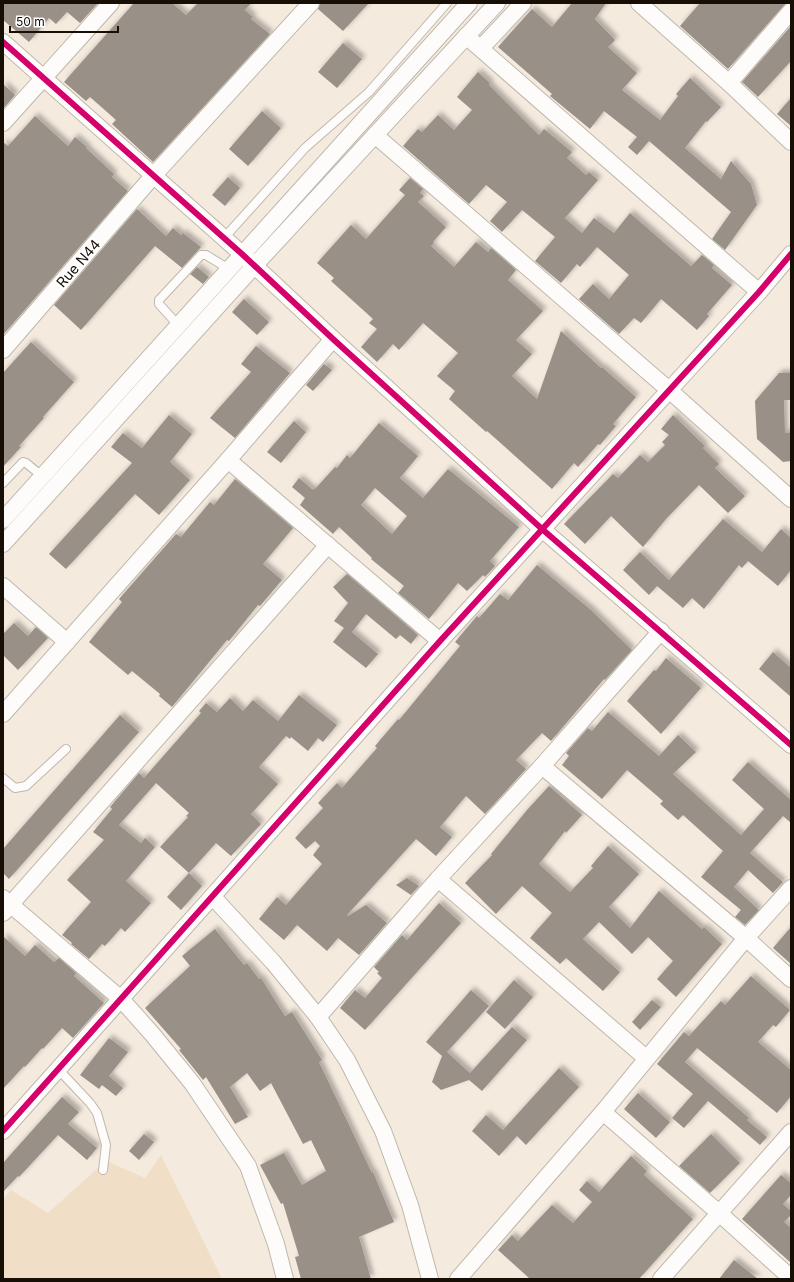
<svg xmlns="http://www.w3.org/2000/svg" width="794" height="1282" font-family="Inter,sans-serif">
<defs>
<filter id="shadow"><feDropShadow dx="3.5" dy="-3.5" stdDeviation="2" flood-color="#0004"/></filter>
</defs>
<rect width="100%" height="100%" fill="#f4eade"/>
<path fill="#f1dec6" d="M161,1155L222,1279H3V1199L11,1190L48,1213L106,1161L145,1178Z"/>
<g fill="#999187" fill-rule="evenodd" filter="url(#shadow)">
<path d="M3,3H98L80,23L67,12L56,24L49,18L29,42L3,20Z"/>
<path d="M134,3H172L186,15L198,3H251L245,10L253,17L251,19L270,34L153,162L112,124L116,120L90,97L86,101L64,82Z"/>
<path d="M320,3H369L343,31L318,9Z"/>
<path d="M572,3H606L595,19L615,40L608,47L637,73L622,90L660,120L678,96L676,94L690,78L721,107L707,122L706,121L685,148L721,179L731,161L751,184L757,205L725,250L712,239L731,212L649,141L637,155L628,147L637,137L604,111L590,129L550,96L552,94L498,47L532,9L552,27Z"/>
<path d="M700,3H786L728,69L680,26Z"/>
<path d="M791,26V61L758,97L742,82Z"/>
<path d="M343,43L362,59L337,88L318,72Z"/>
<path d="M478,72L490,83L489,85L539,135L544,129L572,152L567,158L586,175L589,172L598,180L565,218L582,233L594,218L614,233L630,213L691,266L702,255L714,265L712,268L732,285L707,314L709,316L697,330L661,299L641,323L634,318L619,334L579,299L593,284L609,299L629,275L597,247L580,267L577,264L561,283L535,261L555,237L522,210L502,232L490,221L507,202L486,185L469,204L403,146L418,129L422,132L438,115L454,130L472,110L457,97Z"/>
<path d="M3,84L15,95L3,109Z"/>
<path d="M791,98V126L777,114Z"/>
<path d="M262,111L281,128L248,166L229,149Z"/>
<path d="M35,116L68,146L75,137L87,147L86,148L114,174L112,177L128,191L3,335V142L8,146Z"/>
<path d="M228,177L240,188L225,206L212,195Z"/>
<path d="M410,178L423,189L420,193L424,196L418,202L446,227L433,242L434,243L431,246L454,267L476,242L488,252L491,248L516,270L508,280L543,311L516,340L532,354L512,376L537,399L561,331L601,368L602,367L636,397L613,424L616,426L600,445L598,444L578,467L574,463L552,489L487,431L486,432L449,399L455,391L437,376L458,353L423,323L399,350L393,344L377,362L361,347L377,329L369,323L373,319L331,281L334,278L317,263L351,225L366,239L405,195L399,190Z"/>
<path d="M137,209L166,236L173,228L181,235L183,233L201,247L182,268L155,246L81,330L54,305Z"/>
<path d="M197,267L209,277L203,284L190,274Z"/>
<path d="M244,299L269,322L257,335L232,312Z"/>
<path d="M31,342L74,382L43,417L44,418L19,446L21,447L3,467V373Z"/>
<path d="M256,346L290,373L235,438L210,418L251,372L241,364Z"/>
<path d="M324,364L332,370L313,391L306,385Z"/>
<path d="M779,373H791V400H784L785,433H791V461L783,462L757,439L755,401Z"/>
<path d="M169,415L192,434L170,462L190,480L159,515L135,494L66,569L49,554L132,463L111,447L123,433L142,448Z"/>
<path d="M673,415L705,446L703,448L719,464L715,468L745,496L728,513L699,485L666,519L643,547L611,516L585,544L564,524L613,474L618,478L640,455L648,462L665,445L662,442L669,435L661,429Z"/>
<path d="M294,421L306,432L281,463L267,452Z"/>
<path d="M379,423L418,456L400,478L423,498L448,469L519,527L490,561L495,566L485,577L483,575L467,591L458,583L429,619L398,593L404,586L371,559L372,558L339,527L333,534L300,505L305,498L292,487L299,478L313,490L314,488L315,489L335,467L337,468L347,455L350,458ZM375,488L407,516L392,534L361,505Z"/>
<path d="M235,479L293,528L263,564L282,580L260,606L258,605L229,641L227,640L172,707L159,696L160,694L132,671L128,675L89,642L122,602L119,599L176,534L181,537L210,502L214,505Z"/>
<path d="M723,519L762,552L781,529L791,538V570L778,586L748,561L742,568L739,565L704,609L692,598L683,608L657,586L649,595L623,570L640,552L669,580Z"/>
<path d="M537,565L591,610L632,650L605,680L604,679L551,741L542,733L516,760L526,769L485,814L466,796L440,827L452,837L436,856L416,839L347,915L348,916L366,905L387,923L359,955L338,938L327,951L297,925L284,940L259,919L277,897L286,905L322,864L313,855L320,846L315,841L306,849L295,838L323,808L318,803L337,783L342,788L377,748L375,746L398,719L399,720L460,646L455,642L477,616L479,618L500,594L508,600Z"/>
<path d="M347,574L418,635L411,644L400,635L396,639L366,614L352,632L378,654L366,668L333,642L344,628L334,621L348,603L333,587Z"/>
<path d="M14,623L28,636L36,627L48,638L18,670L3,655V634Z"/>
<path d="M773,652L791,668V697L759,669Z"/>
<path d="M666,658L701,688L661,734L627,701L654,670L656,671Z"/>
<path d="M299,695L337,725L323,742L318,738L308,751L291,737L290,739L286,736L259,767L278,784L251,814L261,824L231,856L216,843L189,873L160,847L188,817L186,816L189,813L156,783L119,825L141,843L145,838L155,847L126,881L151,903L125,932L121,928L105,946L102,944L89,959L71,944L72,943L62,935L91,902L67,880L104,840L93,832L112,809L110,807L139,773L144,778L201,713L199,711L206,703L217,712L230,698L243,711L253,700L278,721Z"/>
<path d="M608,712L659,756L678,735L696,752L673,774L741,835L764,809L732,780L748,762L791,800V823L783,816L750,853L783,882L773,893L748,870L734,887L759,910L745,925L735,917L741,910L701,877L723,851L683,815L678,820L660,804L663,801L627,770L602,799L562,765L569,756L566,753L588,728L592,731Z"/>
<path d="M120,715L139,732L9,879L3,873V849Z"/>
<path d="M549,786L582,815L566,833L565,831L539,864L570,892L593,868L591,866L608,846L639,874L609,907L630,928L659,891L702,929L704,927L722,944L676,997L657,979L673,961L648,937L632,954L599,922L583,939L620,972L603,991L566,958L560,964L530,938L552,913L522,886L496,914L465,883L492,855L491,854L527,810Z"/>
<path d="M189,873L202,886L181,910L167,897Z"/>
<path d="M407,878L419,886L411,895L396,885Z"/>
<path d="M439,903L461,923L365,1030L340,1008L355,990L365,998L382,978L377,973L379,972L374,967L402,935L407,940Z"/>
<path d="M791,927V964L773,948Z"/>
<path d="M215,929L244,965L247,963L259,979L261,978L285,1016L292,1012L322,1060L319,1062L372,1173L373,1172L394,1222L359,1237L371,1279H301L295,1257L299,1256L283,1203L281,1204L260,1165L284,1153L302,1185L326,1171L311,1140L303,1144L271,1083L260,1091L247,1073L230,1087L248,1117L235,1124L206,1077L203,1080L179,1050L181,1049L145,1008L190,966L182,956Z"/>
<path d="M3,936L25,956L35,945L54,962L59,958L76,973L74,976L104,1003L73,1038L62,1028L43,1049L42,1048L25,1067L24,1066L3,1089Z"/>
<path d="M751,976L790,1010L776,1027L773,1025L758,1042L791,1070V1096L777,1113L697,1048L685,1062L749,1118L747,1120L767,1137L760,1145L708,1101L684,1128L672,1118L693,1094L657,1064L684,1032L689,1036L721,1001L725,1005Z"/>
<path d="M514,980L533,997L505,1029L486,1012Z"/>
<path d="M471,990L489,1006L447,1052L470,1073L512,1027L527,1040L482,1091L469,1080L441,1090L432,1082L442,1056L426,1042Z"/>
<path d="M652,1000L661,1007L640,1030L632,1022Z"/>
<path d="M109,1038L128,1052L109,1076L123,1088L116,1096L102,1085L99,1089L80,1075Z"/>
<path d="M559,1068L579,1087L526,1145L517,1136L499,1156L472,1131L486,1115L503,1130Z"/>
<path d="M638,1093L670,1122L656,1138L624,1109Z"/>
<path d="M62,1097L79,1112L68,1124L97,1148L87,1160L58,1135L19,1177L18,1176L3,1192V1163Z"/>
<path d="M144,1134L154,1142L139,1160L129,1151Z"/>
<path d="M711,1134L740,1163L710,1193L679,1166Z"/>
<path d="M631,1156L647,1171L644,1175L693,1219L639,1279H530L498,1250L512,1235L518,1241L552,1205L573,1223L592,1202L579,1190L587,1181L599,1192Z"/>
<path d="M781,1175L791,1183V1195L783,1204L791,1211V1215L784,1222L791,1228V1263L742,1219Z"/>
<path d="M734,1260L758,1279H719Z"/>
</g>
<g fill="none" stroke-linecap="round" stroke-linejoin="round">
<defs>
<g id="lane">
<path d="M224,238L305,148L369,92L447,3"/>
<path d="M178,325L159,304V300L201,255H206L229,269"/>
<path d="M3,483L23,462L26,463L42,476"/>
<path d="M3,778L15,788L26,786L66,749"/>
<path d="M58,1069L90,1103L97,1113L106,1145L103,1170"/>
</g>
<g id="street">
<path d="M639,3L729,83L791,142"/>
<path d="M466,36L759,292"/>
<path d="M3,42L242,254L333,339L542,529L791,745"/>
<path d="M481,48L523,3"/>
<path d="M729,83L791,11"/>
<path d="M3,123L111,3"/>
<path d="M375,135L669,390L791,499"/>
<path d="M3,350L153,176L311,3"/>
<path d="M228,460L440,641"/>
<path d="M3,520L469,3"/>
<path d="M3,544L254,266L497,3"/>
<path d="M3,586L67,642"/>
<path d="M3,714L228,460L333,339"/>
<path d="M542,766L746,938L791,979"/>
<path d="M438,879L646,1058"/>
<path d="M213,897L273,962L318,1017L347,1060L383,1131L410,1205L430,1279"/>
<path d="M3,898L121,999L153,1035L192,1083L248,1166L276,1244L285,1279"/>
<path d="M3,913L328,545"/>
<path d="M318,1017L438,879L542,766L661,631"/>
<path d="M603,1112L719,1213L791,1278"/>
<path d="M3,1131L440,641L759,292L791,254"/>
<path d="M458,1279L603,1112L746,938L791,888"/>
<path d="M661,1279L791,1132"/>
</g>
</defs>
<use href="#lane" stroke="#bfb7ad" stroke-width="10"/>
<use href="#street" stroke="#bfb7ad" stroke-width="18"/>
<use href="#lane" stroke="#fdfcfa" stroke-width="8"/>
<use href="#street" stroke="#fdfcfa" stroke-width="16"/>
<defs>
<g id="cycleway">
<path d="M3,42L242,254L333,339L542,529L791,745"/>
<path d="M3,1131L440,641L759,292L791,254"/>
</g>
</defs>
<use href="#cycleway" stroke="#fff" stroke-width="8"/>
<use href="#cycleway" stroke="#d6006c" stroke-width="6"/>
</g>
<g text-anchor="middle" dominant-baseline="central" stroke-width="4" stroke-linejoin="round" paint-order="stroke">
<g font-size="14" fill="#170f06" stroke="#fff">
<text transform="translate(78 263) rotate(-49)">Rue N44</text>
</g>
</g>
<rect width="794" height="1282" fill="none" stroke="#170f06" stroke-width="8"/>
<path d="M10 26v6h108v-6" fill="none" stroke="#170f06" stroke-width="2"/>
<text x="16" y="26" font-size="12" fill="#170f06" stroke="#ffffff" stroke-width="3" paint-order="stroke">50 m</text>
</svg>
